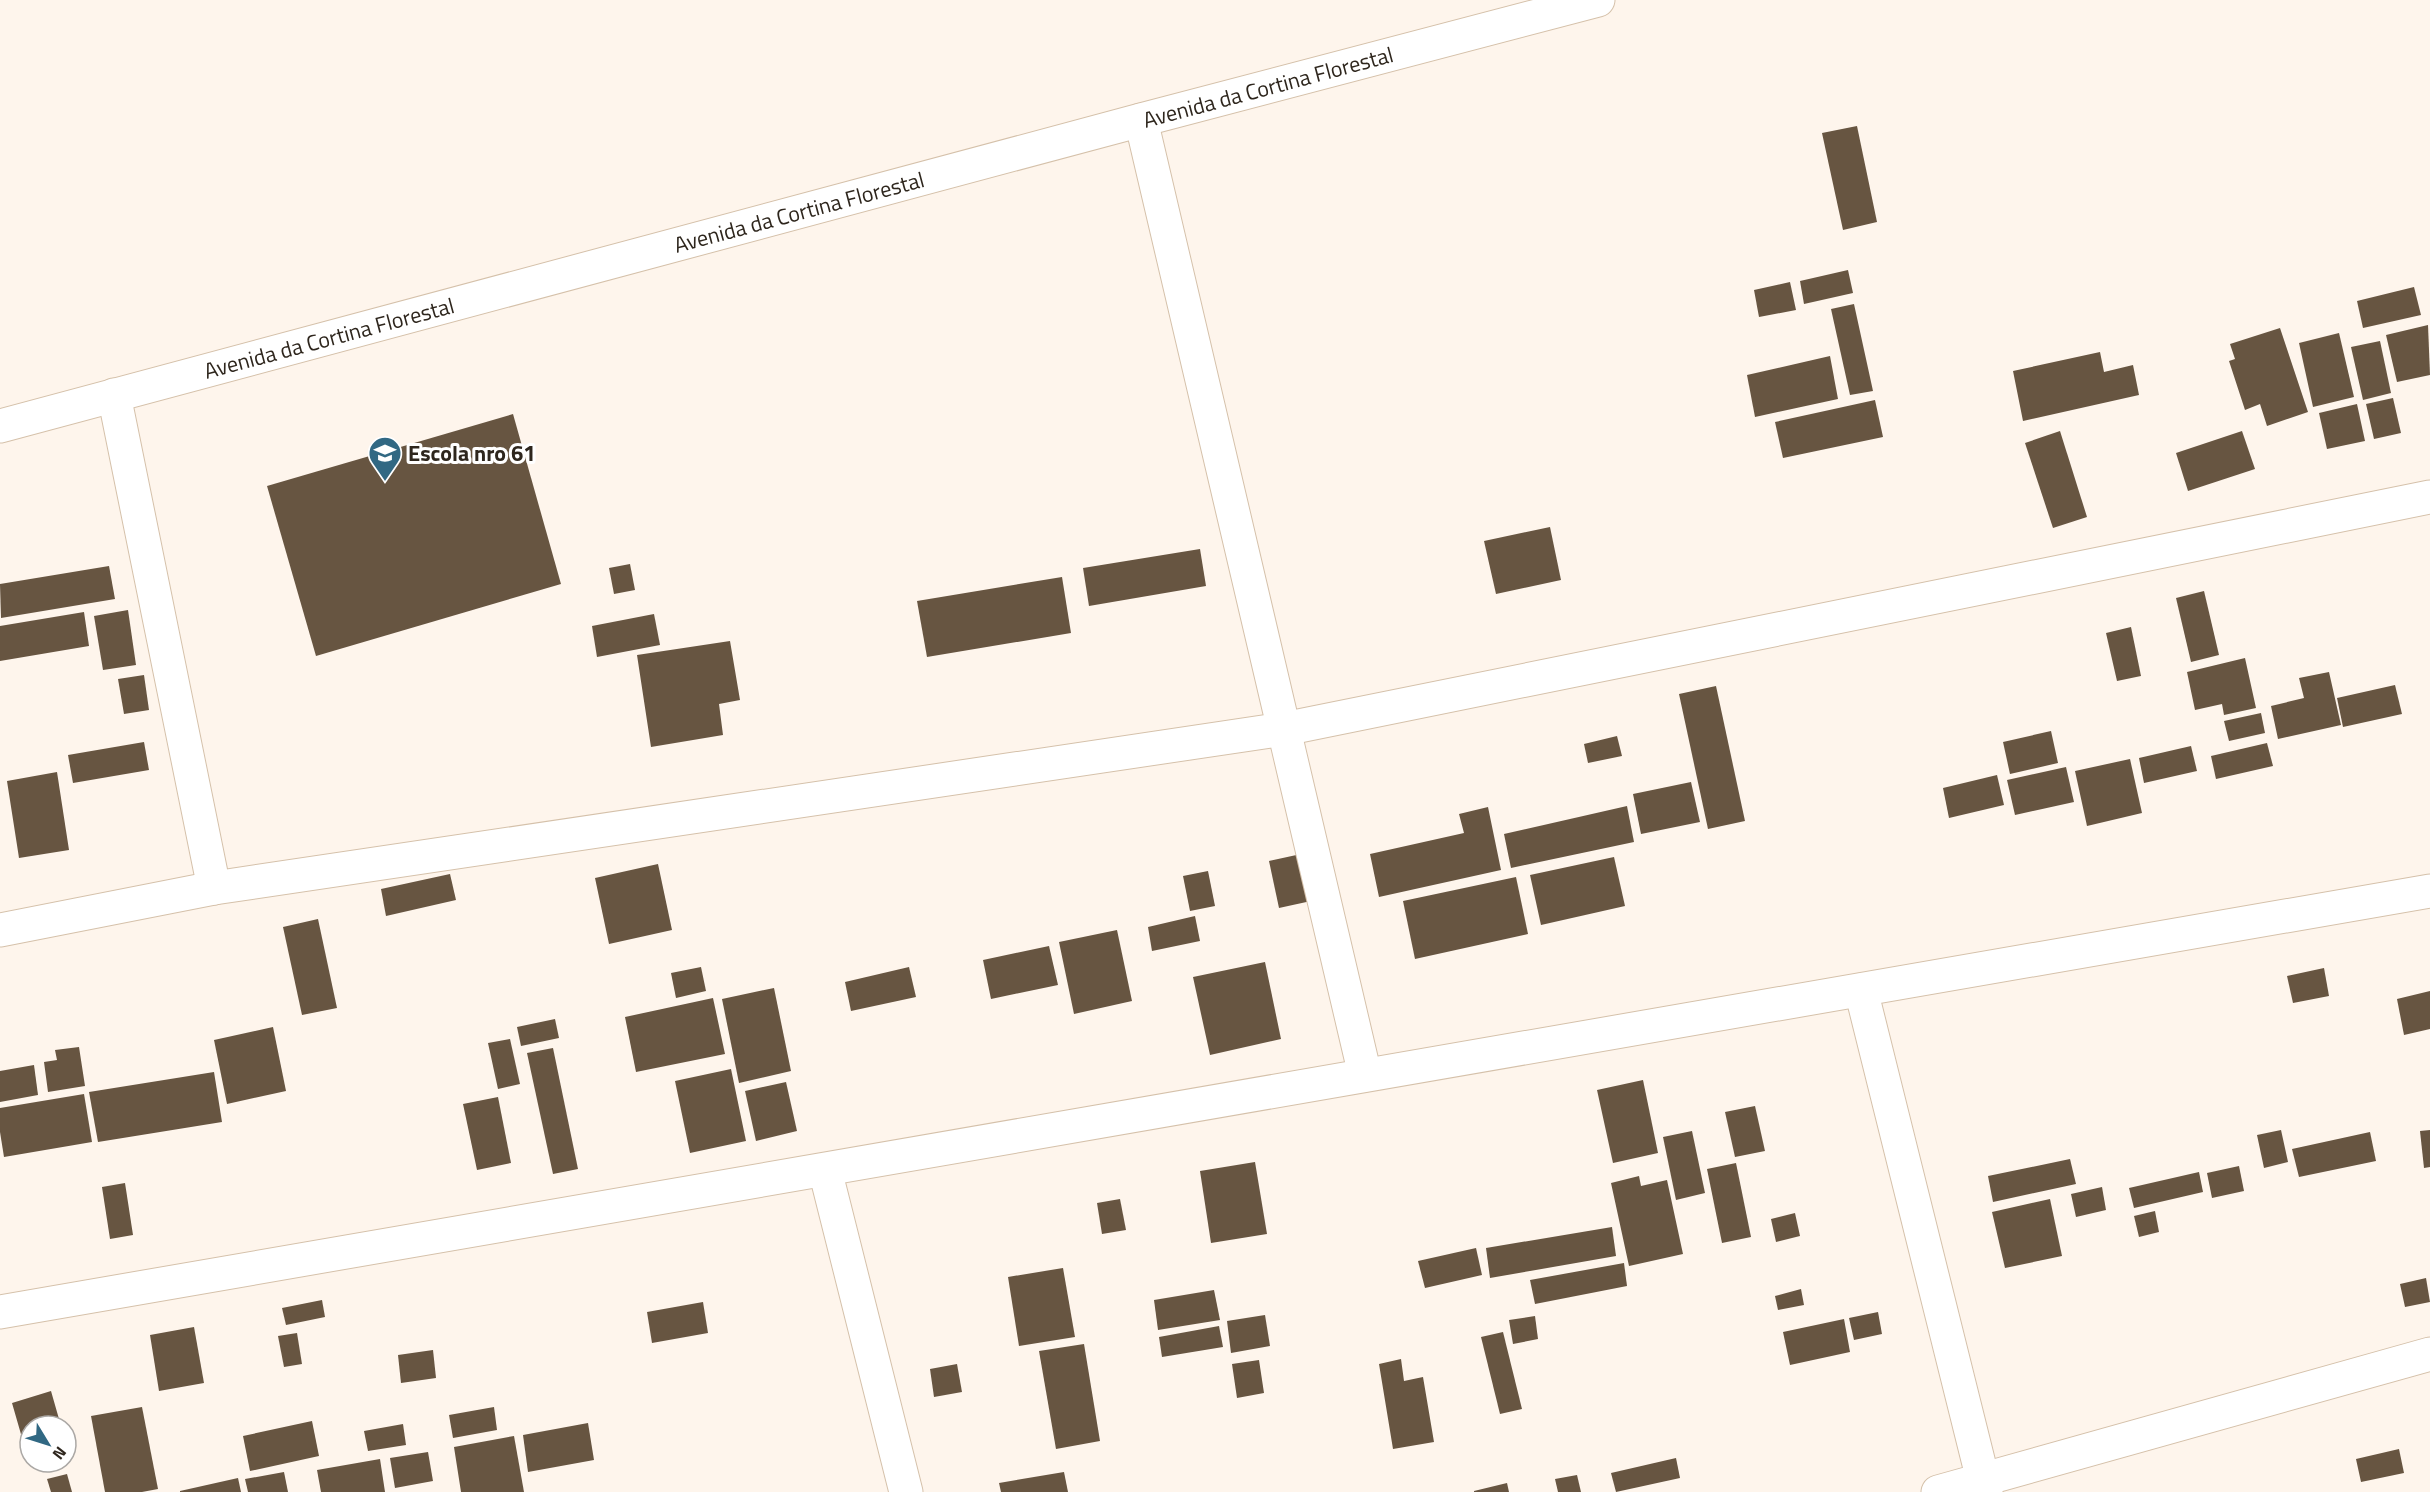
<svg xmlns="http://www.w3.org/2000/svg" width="2430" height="1492" font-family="'Titillium Web',sans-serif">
<rect width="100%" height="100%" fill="#fef5ec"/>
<g fill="#675541">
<path d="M1857,126L1877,222L1843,230L1822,133Z"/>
<path d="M1848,270L1853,293L1804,304L1800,281Z"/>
<path d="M1790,282L1796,310L1759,317L1754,290Z"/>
<path d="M2414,287L2421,315L2363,328L2357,301Z"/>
<path d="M1854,304L1873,391L1850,395L1831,309Z"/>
<path d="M2428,325L2430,375L2397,382L2386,335Z"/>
<path d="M2280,328L2308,412L2267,426L2260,404L2245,410L2229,361L2235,359L2230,344Z"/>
<path d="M2339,333L2354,397L2313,407L2299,343Z"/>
<path d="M2380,341L2391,393L2363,400L2351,347Z"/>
<path d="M2100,352L2104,372L2133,365L2139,395L2023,421L2013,371Z"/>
<path d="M1830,356L1838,399L1755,417L1747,375Z"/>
<path d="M2393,398L2401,433L2374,439L2366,404Z"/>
<path d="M1875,400L1883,437L1783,458L1775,422Z"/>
<path d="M2357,404L2365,441L2327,449L2319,413Z"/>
<path d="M513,414L561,584L316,656L267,486Z"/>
<path d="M2060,431L2087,517L2053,528L2025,443Z"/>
<path d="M2242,431L2255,469L2188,491L2176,453Z"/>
<path d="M1550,527L1561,580L1496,594L1484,541Z"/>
<path d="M1200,549L1206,586L1089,606L1083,568Z"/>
<path d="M630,564L635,590L614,594L609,568Z"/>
<path d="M109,566L115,599L1,618L0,584Z"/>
<path d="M1062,577L1071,633L927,657L917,601Z"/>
<path d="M2204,591L2219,655L2191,662L2176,598Z"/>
<path d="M128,610L136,665L103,670L94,616Z"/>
<path d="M84,612L89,646L0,661V626Z"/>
<path d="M654,614L660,645L597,657L592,626Z"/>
<path d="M2131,627L2141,676L2117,681L2106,633Z"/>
<path d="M730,641L740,700L719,704L723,735L651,747L637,655Z"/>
<path d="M2245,658L2256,708L2224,715L2222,704L2195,710L2187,672Z"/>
<path d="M2329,672L2341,725L2278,739L2271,706L2304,698L2299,678Z"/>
<path d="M144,675L149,710L124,714L118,679Z"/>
<path d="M2395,685L2402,714L2343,727L2337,698Z"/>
<path d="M1716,686L1745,821L1708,829L1679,694Z"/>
<path d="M2261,713L2265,733L2229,741L2224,721Z"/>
<path d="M2051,731L2058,763L2010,774L2003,742Z"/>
<path d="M1617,736L1622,756L1588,763L1584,744Z"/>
<path d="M144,742L149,770L73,783L68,755Z"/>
<path d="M2267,743L2273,766L2216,779L2211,756Z"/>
<path d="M2191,746L2197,771L2144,783L2139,758Z"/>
<path d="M2130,759L2142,813L2087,826L2075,771Z"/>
<path d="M2066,767L2074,802L2015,815L2007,780Z"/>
<path d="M57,772L69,850L19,858L7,781Z"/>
<path d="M1997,775L2004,805L1949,818L1943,788Z"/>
<path d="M1691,782L1700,822L1641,834L1633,794Z"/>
<path d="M1627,806L1634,842L1511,868L1504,834Z"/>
<path d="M1488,807L1501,870L1379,897L1370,854L1464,833L1459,814Z"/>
<path d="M1301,854L1311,901L1279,908L1269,861Z"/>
<path d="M1614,857L1625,906L1541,925L1530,875Z"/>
<path d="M658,864L672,930L609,944L595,878Z"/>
<path d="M1208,871L1215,906L1190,911L1183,876Z"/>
<path d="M450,874L456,900L386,916L381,889Z"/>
<path d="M1516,877L1528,934L1415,959L1403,901Z"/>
<path d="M1195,916L1200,941L1152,951L1148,927Z"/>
<path d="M318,919L337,1008L302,1015L283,927Z"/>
<path d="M1117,930L1132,1001L1074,1014L1059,942Z"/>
<path d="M1049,946L1058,985L991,999L983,960Z"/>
<path d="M1265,962L1281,1039L1210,1055L1193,977Z"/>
<path d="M701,967L706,991L676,998L671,973Z"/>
<path d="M909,967L916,997L851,1011L845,982Z"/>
<path d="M2324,968L2329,996L2293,1003L2287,976Z"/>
<path d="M774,988L791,1071L739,1083L722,999Z"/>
<path d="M2430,991V1029L2404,1035L2397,999Z"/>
<path d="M713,998L725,1054L636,1072L625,1017Z"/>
<path d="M555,1019L559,1038L521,1046L517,1027Z"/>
<path d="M273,1027L286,1091L227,1104L214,1040Z"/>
<path d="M510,1039L520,1084L498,1089L488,1043Z"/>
<path d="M79,1047L85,1086L48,1092L44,1062L57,1060L55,1050Z"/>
<path d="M553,1048L578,1169L553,1174L527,1053Z"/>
<path d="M34,1065L38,1095L0,1102V1071Z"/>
<path d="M731,1069L746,1141L690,1153L675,1081Z"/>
<path d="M214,1072L222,1122L98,1142L89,1092Z"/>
<path d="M1643,1080L1658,1153L1613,1163L1597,1090Z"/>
<path d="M786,1082L797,1131L756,1141L745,1091Z"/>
<path d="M84,1094L92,1142L4,1157L0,1132V1108Z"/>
<path d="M498,1097L511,1163L477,1170L463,1104Z"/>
<path d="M1755,1106L1765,1151L1735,1157L1725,1112Z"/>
<path d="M2281,1130L2288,1162L2264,1168L2257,1135Z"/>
<path d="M2430,1130V1167L2424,1168L2420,1131Z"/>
<path d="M1692,1131L1705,1193L1676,1200L1663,1137Z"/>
<path d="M2370,1132L2376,1161L2299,1177L2292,1149Z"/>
<path d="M2070,1159L2076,1184L1993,1202L1988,1176Z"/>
<path d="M1255,1162L1267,1234L1211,1243L1200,1171Z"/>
<path d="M1736,1163L1751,1237L1722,1243L1707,1169Z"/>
<path d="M2239,1166L2244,1191L2212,1198L2207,1173Z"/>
<path d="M2199,1172L2203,1192L2134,1208L2129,1188Z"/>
<path d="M1639,1176L1641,1186L1667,1180L1683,1254L1629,1266L1611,1183Z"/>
<path d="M125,1183L133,1235L110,1239L102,1187Z"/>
<path d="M2102,1187L2106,1210L2076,1217L2071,1194Z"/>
<path d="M1120,1199L1126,1230L1102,1234L1097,1203Z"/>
<path d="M2050,1199L2062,1256L2005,1268L1992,1212Z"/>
<path d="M2155,1211L2159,1232L2139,1237L2134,1216Z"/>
<path d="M1795,1213L1800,1236L1776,1242L1771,1219Z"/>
<path d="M1612,1227L1616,1256L1490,1278L1486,1248Z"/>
<path d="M1476,1248L1482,1275L1425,1288L1418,1261Z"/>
<path d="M1624,1263L1627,1286L1535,1304L1530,1280Z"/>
<path d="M1063,1268L1075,1337L1019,1346L1008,1277Z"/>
<path d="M2426,1278L2430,1302L2405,1307L2400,1284Z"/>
<path d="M1801,1289L1804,1305L1778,1310L1775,1296Z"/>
<path d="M1214,1290L1220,1320L1158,1330L1154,1300Z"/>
<path d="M322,1300L325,1317L286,1325L282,1308Z"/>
<path d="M703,1302L708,1333L652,1343L647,1312Z"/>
<path d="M1878,1312L1882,1334L1854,1340L1849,1318Z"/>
<path d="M1265,1315L1270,1346L1231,1353L1227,1321Z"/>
<path d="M1535,1316L1538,1339L1513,1344L1509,1320Z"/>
<path d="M1844,1319L1850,1352L1790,1365L1783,1332Z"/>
<path d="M1219,1326L1223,1347L1162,1357L1159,1337Z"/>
<path d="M194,1327L204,1383L159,1391L150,1335Z"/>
<path d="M1503,1332L1522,1409L1500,1414L1481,1337Z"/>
<path d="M297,1333L302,1364L284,1367L278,1336Z"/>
<path d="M1084,1344L1100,1441L1056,1449L1039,1351Z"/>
<path d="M433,1350L436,1378L401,1383L398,1355Z"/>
<path d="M1401,1359L1404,1381L1423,1377L1434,1442L1393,1449L1379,1364Z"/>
<path d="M1259,1360L1264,1393L1237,1398L1232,1364Z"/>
<path d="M957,1364L962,1392L934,1397L930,1369Z"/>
<path d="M51,1391L61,1426H30L29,1462L12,1403Z"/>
<path d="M142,1407L158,1489L142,1492H105L91,1416Z"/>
<path d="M494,1407L497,1430L453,1438L449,1415Z"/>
<path d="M312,1421L319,1456L250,1471L243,1436Z"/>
<path d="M588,1423L594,1460L528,1472L523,1435Z"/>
<path d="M403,1424L406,1445L368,1451L364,1431Z"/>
<path d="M514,1436L524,1492H461L454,1447Z"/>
<path d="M2399,1449L2404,1473L2361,1482L2356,1459Z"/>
<path d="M428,1452L433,1481L395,1488L390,1458Z"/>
<path d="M1676,1458L1680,1478L1616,1492L1611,1473Z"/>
<path d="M380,1459L385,1492H321L317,1470Z"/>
<path d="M284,1472L288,1492H248L245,1479Z"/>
<path d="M1064,1472L1068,1492H1001L999,1483Z"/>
<path d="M67,1474L72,1492H51L47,1479Z"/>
<path d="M1577,1475L1581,1492H1558L1555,1479Z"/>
<path d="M238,1478L241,1492H180V1491Z"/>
<path d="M1507,1483L1509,1492H1474V1491Z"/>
</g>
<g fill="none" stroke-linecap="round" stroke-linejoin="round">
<defs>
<g id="minor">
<path d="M1141,120L1365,1075"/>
<path d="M114,395L214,888"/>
<path d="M0,426L1141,120L1598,0"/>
<path d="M0,930L214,888L1284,729L2430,497"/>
<path d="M1861,990L1986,1492"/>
<path d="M825,1170L906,1492"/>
<path d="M0,1312L2430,891"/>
<path d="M1938,1492L2430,1354"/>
</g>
</defs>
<use href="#minor" stroke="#d5c1aa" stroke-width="35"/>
<use href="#minor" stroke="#fff" stroke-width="33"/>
</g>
<defs>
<symbol id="school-pin" viewBox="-11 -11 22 30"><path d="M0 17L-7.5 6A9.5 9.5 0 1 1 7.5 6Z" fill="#316883" stroke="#fff"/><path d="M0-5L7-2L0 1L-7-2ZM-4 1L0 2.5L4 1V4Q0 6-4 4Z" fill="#fff"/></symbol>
</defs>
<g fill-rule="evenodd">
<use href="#school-pin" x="366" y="434" width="38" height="52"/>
</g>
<g text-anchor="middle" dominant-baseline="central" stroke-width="6" stroke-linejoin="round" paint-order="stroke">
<g font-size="22" fill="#2e261d" stroke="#fff">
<text transform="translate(1268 87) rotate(-15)">Avenida da Cortina Florestal</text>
<text transform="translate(799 212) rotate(-15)">Avenida da Cortina Florestal</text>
<text transform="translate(329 338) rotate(-15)">Avenida da Cortina Florestal</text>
</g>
<g font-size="22" font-weight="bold" fill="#2e261d" stroke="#fff" text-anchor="start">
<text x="408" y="453">Escola nro 61</text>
</g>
</g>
<g transform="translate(48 1444) rotate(128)"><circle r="28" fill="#ffffff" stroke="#aba8a5" stroke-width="1.5"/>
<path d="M0-4.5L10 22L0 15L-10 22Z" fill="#316883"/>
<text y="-9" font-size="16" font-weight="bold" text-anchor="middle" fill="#2e261d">N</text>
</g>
</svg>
